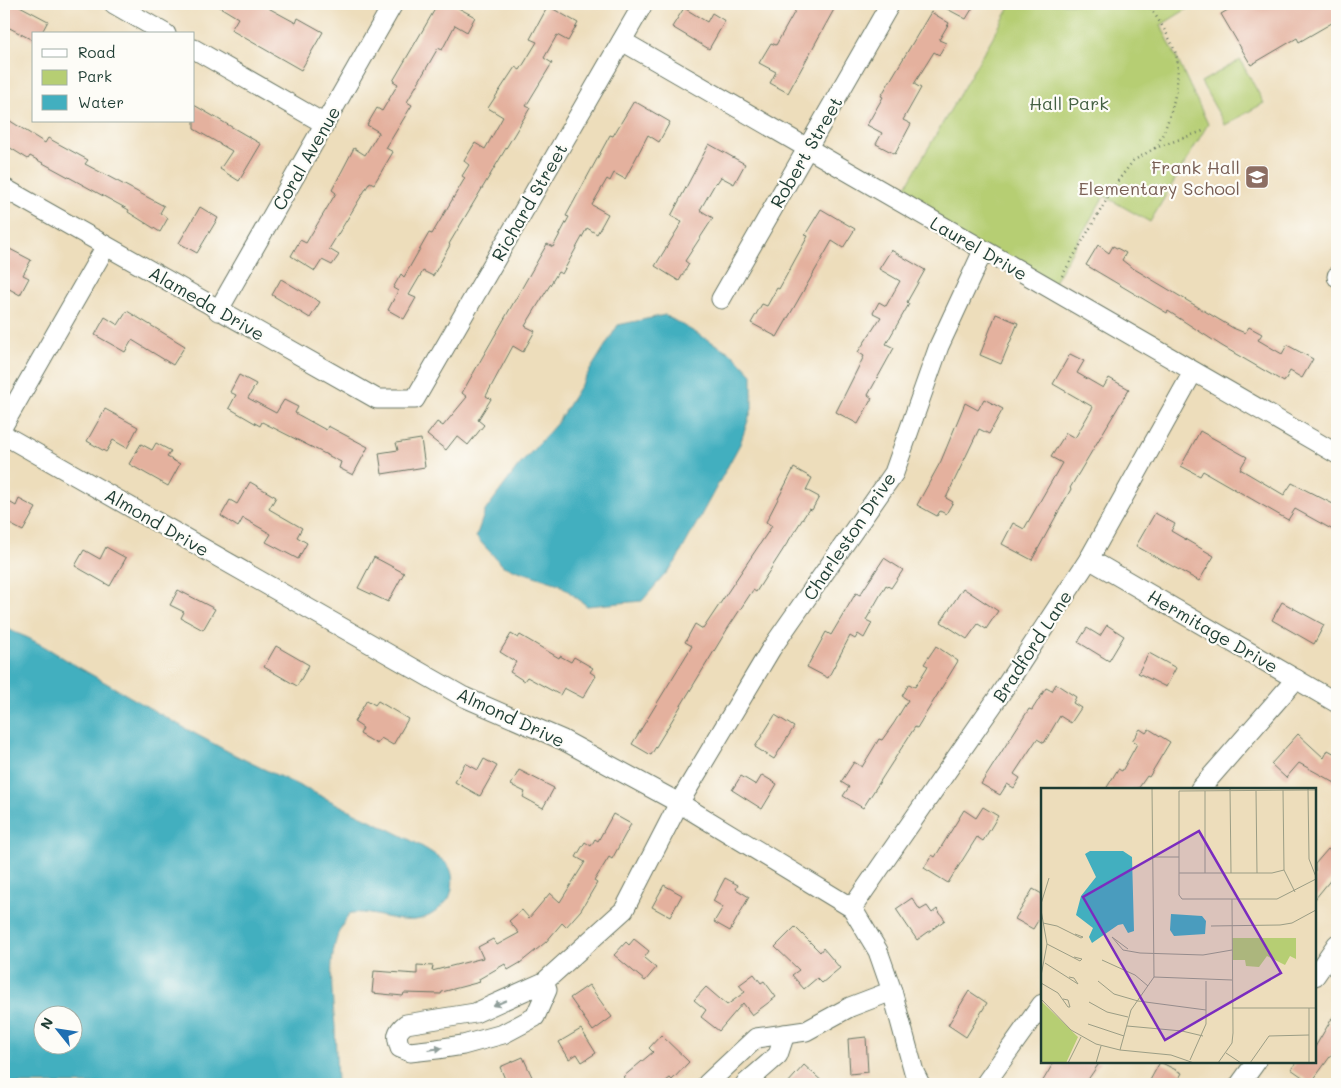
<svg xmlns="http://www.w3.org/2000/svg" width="1341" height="1088" font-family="Mali,sans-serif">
<rect width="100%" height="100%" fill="#fdfcf7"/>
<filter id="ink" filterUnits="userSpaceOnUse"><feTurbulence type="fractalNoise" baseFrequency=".02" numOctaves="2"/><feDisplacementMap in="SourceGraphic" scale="10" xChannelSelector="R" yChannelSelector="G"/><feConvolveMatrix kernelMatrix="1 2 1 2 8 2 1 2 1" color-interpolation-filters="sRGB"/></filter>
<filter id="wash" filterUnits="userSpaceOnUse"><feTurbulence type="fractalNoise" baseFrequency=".0096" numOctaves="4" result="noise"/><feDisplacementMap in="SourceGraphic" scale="20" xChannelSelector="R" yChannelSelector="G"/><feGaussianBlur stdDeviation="1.12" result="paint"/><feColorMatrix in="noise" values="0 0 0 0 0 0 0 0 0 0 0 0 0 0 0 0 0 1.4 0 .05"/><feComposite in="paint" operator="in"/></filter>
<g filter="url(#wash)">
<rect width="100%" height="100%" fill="#edddbb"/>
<g fill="#b6ce73" stroke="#6a8654">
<path d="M1012,4H1195L1161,25L1208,124L1150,222L1104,196L1050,289L898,200Z"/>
<path d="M1240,60L1264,103L1225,125L1201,82Z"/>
</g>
<g fill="#42afbf" stroke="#30767a" fill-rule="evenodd">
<path d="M665,315L734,355L752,374V409L740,444L675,563L642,601L587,606L559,584L503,566L476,537L485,511L517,468L557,423L618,325Z"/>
<path d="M4,626C13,633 24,635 34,641C48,648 60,656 73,664C126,694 177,725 231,753C270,773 309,789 347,809C373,822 427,845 447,864C454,871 454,886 450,896C449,900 444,904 441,907C413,935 382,910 351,913C324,943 332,990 335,1026C336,1045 336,1065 337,1084H4ZM42,1016H72V1046H42Z"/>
</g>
<g id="blocks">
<g fill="#e4b19e">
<path d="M8,4H16L48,21L41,34H34V41L4,25V11Z"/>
<path d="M215,4H261L296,23L298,18L323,32L301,70L231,30L238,18Z"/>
<path d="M438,4H451L475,17L467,32L455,25L442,50L438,48L407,102L412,105L386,148L393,152L374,184L370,182L329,249L339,255L332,265L322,260L315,271L291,256L300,240L306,243L336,193L332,190L354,148L365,155L379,132L367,125L377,108L382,111L398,84L393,81Z"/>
<path d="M799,4H837L788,93L770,83L776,72L759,63L771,43L776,45Z"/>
<path d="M938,4H975L966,19Z"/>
<path d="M1238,4H1337V20L1299,42L1297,38L1251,65L1221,14Z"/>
<path d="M548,6L578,23L568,41L557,35L544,58L552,63L526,106L530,108L449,244L450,245L433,276L423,271L409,295L416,298L404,319L388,310L398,291L393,288L401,274L404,277L429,233L432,234L465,178L462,176L469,165L464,161L475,143L485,149L503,117L488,108L515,67L520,70L537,42L530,39Z"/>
<path d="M684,8L707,22L712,13L725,21L709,49L672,27Z"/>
<path d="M931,12L949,23L939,40L946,43L939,55L934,52L914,84L921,88L903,120L911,124L895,154L876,144L882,133L867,125L883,97L881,96Z"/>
<path d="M634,101L670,122L659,142L648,135L625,179L614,173L610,181L607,179L592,205L608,214L597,234L587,228L562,274L558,272L525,326L535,331L523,352L513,346L486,396L491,399L478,420L484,425L468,445L457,436L446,450L427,435L437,422L443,426L467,397L462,393L547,244L553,247L569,217L566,216L610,135L613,136Z"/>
<path d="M194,105L261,144L239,181L220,169L232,151L194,129Z"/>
<path d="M4,117L45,143L48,138L88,160L85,164L164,206L160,213L168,218L160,232L128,212L129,210L30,156L28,159L4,144Z"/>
<path d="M709,144L745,164L734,184L721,177L717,183L716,182L700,210L713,218L685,261L689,264L679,281L655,266L682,222L671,216Z"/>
<path d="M200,207L218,218L197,253L179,243Z"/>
<path d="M821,209L855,229L843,248L832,241L777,337L751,323L762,304L767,306L777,288L779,289L808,236L805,235Z"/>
<path d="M1098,245L1109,253L1113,246L1126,253L1122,260L1131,267L1233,328L1245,333L1249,327L1262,334L1258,340L1282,354L1287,345L1313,359L1302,378L1290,371L1284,382L1222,346L1168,311L1167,313L1086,265Z"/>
<path d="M4,246L31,260L23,275L29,278L20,295L4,286Z"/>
<path d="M891,250L925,270L907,302L909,304L886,344L894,348L868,395L872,398L858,424L836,412L864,356L858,352L881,317L873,313L879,302L886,306L900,281L879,269Z"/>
<path d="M281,279L320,302L310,318L272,295Z"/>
<path d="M127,311L185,346L173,365L132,340L125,352L95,335L105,317L118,325Z"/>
<path d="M996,314L1018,323L1001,364L980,355Z"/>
<path d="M1070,354L1084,361L1077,373L1103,388L1109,378L1129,389L1070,488L1071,489L1032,560L1002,544L1013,523L1024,529L1062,463L1051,457L1066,433L1075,438L1093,407L1053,384Z"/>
<path d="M239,375L256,384L248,398L276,413L284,400L298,407L295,413L326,430L328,426L368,447L353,475L339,468L341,462L262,422L260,426L229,408L236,395L230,392Z"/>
<path d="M984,399L1003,409L989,434L979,429L946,498L953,502L946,514L940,511L937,516L917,505L941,461L965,403L978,410Z"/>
<path d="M105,409L138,427L127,448L113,440L106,452L87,441Z"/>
<path d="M1200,431L1247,457L1240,469L1284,495L1292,483L1337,506V523L1333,530L1295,509L1288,520L1203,471L1200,476L1181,466Z"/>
<path d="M421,439L425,467L382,474L379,453L398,450L396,443Z"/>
<path d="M156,443L171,451L167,457L180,464L168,486L129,464L141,444L152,450Z"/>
<path d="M794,468L812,478L806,490L819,497L812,510L809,509L756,592L753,590L728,628L651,755L632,744L692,646L685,642L695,624L703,629L772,526L766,522Z"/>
<path d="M250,482L276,497L269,509L302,528L297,537L307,543L298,559L266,542L271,534L243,518L238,527L221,516L230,500L237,504Z"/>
<path d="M4,499L16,506L19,499L36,508L23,531L4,521Z"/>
<path d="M1155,513L1175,524L1171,531L1214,556L1199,581L1136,546Z"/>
<path d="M106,547L126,558L110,586L75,566L84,550L100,559Z"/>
<path d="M374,557L404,573L388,602L358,588Z"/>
<path d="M884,558L903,570L891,588L886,585L866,620L872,623L864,638L858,634L855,639L850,636L828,678L807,667L826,632L831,635L856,593L860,595Z"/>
<path d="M963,588L998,611L986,629L978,624L967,639L941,622Z"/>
<path d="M178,590L215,609L203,630L181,618L184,612L170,605Z"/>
<path d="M1282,602L1324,625L1314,644L1272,620Z"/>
<path d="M1107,625L1124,636L1109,661L1078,642L1087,628L1100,636Z"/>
<path d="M511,634L518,638L520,635L559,658L560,656L571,662L574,657L593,668L590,672L596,676L583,698L564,688L560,695L527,677L524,681L510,672L516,662L500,652Z"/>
<path d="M276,646L309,665L297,686L264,667Z"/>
<path d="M936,646L958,661L917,728L915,727L863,808L843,796L849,787L841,782L854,762L862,767L879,739L882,740L894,723L908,700L902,696L909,684L915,687L928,666L924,664Z"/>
<path d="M1149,653L1176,668L1166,687L1138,673Z"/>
<path d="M1056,684L1076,697L1073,703L1081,708L1071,723L1060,716L1044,743L1037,739L1014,774L1020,778L1014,788L1007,784L1000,795L981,784L1029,709L1032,710L1046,688L1052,691Z"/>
<path d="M367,700L375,705L378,701L408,719L393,745L381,738L377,744L360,734L363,728L354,722Z"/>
<path d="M775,715L794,727L774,759L755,747Z"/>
<path d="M1140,729L1146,733L1149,729L1170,742L1149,777L1147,776L1138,789H1106L1118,769L1122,771L1137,744L1132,741Z"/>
<path d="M1298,734L1324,758L1328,750L1337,755V784L1299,763L1286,778L1271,764Z"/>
<path d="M484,759L497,766L480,796L455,782L465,763L478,770Z"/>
<path d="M519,770L554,788L543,808L523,797L525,792L511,785Z"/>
<path d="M762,775L777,784L762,809L732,790L741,776L756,785Z"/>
<path d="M983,807L998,816L983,841L977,837L948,883L924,868L932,855L935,857L964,810L976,818Z"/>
<path d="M613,814L631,824L612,859L609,857L594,881L597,883L581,910L566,927L562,923L546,942L520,963L508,970L505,964L479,979L480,982L442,992L441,994L404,993L403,996L372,993L374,971L417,974V965L433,966L432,971L483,958L478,947L493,939L497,945L519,933L509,921L522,910L529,918L550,893L560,902L585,862L576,857L585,842L591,846L595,839L598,841Z"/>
<path d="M1328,849L1337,856V872L1315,899V864Z"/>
<path d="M725,878L738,885L736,889L749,897L730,931L714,922L723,907L713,901Z"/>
<path d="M664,885L682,895L670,917L652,907Z"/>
<path d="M1033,889L1042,894V914L1033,929L1015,919Z"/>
<path d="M912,898L920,910L927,906L932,913L937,909L945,920L917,940L896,909Z"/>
<path d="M795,927L820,952L823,948L840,968L822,983L817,978L804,989L792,975L799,970L775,947Z"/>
<path d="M634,939L649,951L644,958L656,968L645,981L614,955L626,942L629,945Z"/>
<path d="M754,974L761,983L764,981L776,997L752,1015L743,1003L719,1031L701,1017L706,1010L694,1000L706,987L727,1005L745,992L739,985Z"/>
<path d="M589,985L612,1017L593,1031L570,998Z"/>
<path d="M969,991L987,1003L966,1037L948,1025Z"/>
<path d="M1337,1010V1047L1311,1083L1291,1069L1297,1062H1315V1047Z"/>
<path d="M581,1029L596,1053L582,1062L577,1054L569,1059L559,1042Z"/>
<path d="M661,1035L689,1062L672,1080L670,1078L662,1084H630L623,1077L653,1052L649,1048Z"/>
<path d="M866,1037L868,1072L850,1074L848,1039Z"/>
<path d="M523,1057L533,1079L522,1084H507L500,1067Z"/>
<path d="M1054,1062H1100L1085,1084H1041Z"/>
<path d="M1160,1062L1182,1073L1176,1084H1148Z"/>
<path d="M804,1065L825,1084H787Z"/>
</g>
</g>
</g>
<g filter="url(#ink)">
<use href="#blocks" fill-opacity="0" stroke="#677563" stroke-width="1"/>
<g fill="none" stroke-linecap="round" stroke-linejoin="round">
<defs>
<g id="minor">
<path d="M114,4L166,34"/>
<path d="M622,41L1337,454"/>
<path d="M194,49L325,124"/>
<path d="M4,188L377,399H415L643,4"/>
<path d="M1337,277V276"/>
<path d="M721,299L890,4"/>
<path d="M218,311L393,4"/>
<path d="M4,424L106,246"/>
<path d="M4,435L464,697L563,740L679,803L852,908L878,951L892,991L914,1072L920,1084"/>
<path d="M1089,559L1337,703"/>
<path d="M1200,789L1296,679"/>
<path d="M852,908L999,696L1089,559L1193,372"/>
<path d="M1315,976L1337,944"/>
<path d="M544,982L547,990L535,1017L503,1034L463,1045L437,1049L410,1052L400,1048C396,1036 396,1032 406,1024L475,1013L544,982L624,910L679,803L771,649L894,473L939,346L983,251"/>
<path d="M707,1084L756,1038L806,1031L850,1007L892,991"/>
<path d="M745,1084L778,1055L785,1034"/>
<path d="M985,1084L1042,1004"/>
<path d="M1240,1084L1256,1062"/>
</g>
</defs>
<use href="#minor" stroke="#677563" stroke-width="21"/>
<g stroke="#677563" stroke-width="2.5" stroke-dasharray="1 4" stroke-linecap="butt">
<path d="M1148,4C1157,18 1174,42 1177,59C1181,83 1169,128 1155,148L1203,131"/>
<path d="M1062,276L1117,182L1133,161L1155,148"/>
</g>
<use href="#minor" stroke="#fff" stroke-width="19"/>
</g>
<defs><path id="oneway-solid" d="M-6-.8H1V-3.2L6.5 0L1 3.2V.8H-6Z" transform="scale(1.25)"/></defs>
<g fill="#8f9e9a">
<use href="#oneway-solid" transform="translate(500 1003) rotate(157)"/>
<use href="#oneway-solid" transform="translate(435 1049) rotate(-8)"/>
</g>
</g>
<defs>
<symbol id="school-square" viewBox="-11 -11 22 22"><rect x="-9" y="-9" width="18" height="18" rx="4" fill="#8d6e63" stroke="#fdfcf7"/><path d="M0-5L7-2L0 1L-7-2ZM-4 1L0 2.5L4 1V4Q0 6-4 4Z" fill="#fff"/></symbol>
</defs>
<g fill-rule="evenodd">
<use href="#school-square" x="1243" y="163" width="28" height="28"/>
</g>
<g text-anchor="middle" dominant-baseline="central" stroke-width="4.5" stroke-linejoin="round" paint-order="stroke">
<g font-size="18" fill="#456144" stroke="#fdfcf7">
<text x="1069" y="103">Hall Park</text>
</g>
<g font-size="18" fill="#1f3d34" stroke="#fdfcf7">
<text transform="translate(806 152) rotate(-60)">Robert Street</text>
<text transform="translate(306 158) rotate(-60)">Coral Avenue</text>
<text transform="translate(529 202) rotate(-60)">Richard Street</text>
<text transform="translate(979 248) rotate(30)">Laurel Drive</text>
<text transform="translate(207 303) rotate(30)">Alameda Drive</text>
<text transform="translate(157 522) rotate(30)">Almond Drive</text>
<text transform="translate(849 536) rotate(-56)">Charleston Drive</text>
<text transform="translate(1213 631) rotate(30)">Hermitage Drive</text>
<text transform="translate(1032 646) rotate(-57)">Bradford Lane</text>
<text transform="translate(511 717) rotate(25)">Almond Drive</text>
</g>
<g font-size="18" fill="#785e54" stroke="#fdfcf7" text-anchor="end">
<text x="1240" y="167">Frank Hall<tspan x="1240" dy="21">Elementary School</tspan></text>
</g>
</g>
<g transform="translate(1041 788)">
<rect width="275" height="275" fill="#edddbb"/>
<path d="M191,150H255V171L249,168L244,177L226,168L218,179L205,178L204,172H191ZM0,213L37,249L25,275H0Z" fill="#b6ce73"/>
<path d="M82,63L91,69L93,143L87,145L82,136L77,137L51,155L48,149L52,140L35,127L40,108L55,89L44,66L49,63ZM130,126L161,128L165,133L164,146L133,148L129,142Z" fill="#42afbf"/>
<path fill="none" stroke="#9b9d85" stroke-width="1" d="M189,0L190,85M267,1L268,71L275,89M242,2L243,82L254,104M275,2L138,3V107L141,111H236L275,91M164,3V85M215,3L216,85M112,69H138M138,85H231L243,82M0,116L8,90M0,122L6,156L0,188M2,135L16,138L40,150L42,149L34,146M170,138L239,137L251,135L275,122M6,156L39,173L41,171L33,169M87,161L71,149L82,162L99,165L162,167L191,162M61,172L94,187L107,198M4,175L37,196L33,190L28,189M113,189L191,192M57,193L73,206L97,213L165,222M0,195L17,205L27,219H29L27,212L22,211M0,211L30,242L55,256L79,262L130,267L153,275M48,214L66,224L87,229M191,220H275M47,236L83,248M86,238L141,243L162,248M79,262L90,222L113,189L111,0M185,265L200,275M149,272L165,236V193M27,275L40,249M55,275L60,258M177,275L191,255L192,245L191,111M209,275L228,248L268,247M268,275V220"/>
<path fill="#7b2cbf" fill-opacity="0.15" stroke="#7b2cbf" stroke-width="2.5" d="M158,43L240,185L124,252L42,109Z"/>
<rect width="275" height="275" fill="none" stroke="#1f3d34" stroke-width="2.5"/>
</g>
<rect width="1341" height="1088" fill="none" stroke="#fdfcf7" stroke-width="20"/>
<rect x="32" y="32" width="162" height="90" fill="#fdfcf7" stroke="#a4b0a9"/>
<rect x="42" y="49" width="25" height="8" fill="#ffffff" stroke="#a4b0a9"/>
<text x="78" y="58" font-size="15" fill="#1f3d34">Road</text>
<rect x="42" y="70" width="25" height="15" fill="#b6ce73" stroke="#a4b0a9"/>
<text x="78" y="82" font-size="15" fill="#1f3d34">Park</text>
<rect x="42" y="95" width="25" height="15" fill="#42afbf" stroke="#a4b0a9"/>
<text x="78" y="108" font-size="15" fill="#1f3d34">Water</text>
<g transform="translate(58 1030) rotate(300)"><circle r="24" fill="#fdfcf7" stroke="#a4b0a9"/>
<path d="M0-4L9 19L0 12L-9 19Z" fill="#1f6fb2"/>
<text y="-8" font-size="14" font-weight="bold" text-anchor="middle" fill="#1f3d34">N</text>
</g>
</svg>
